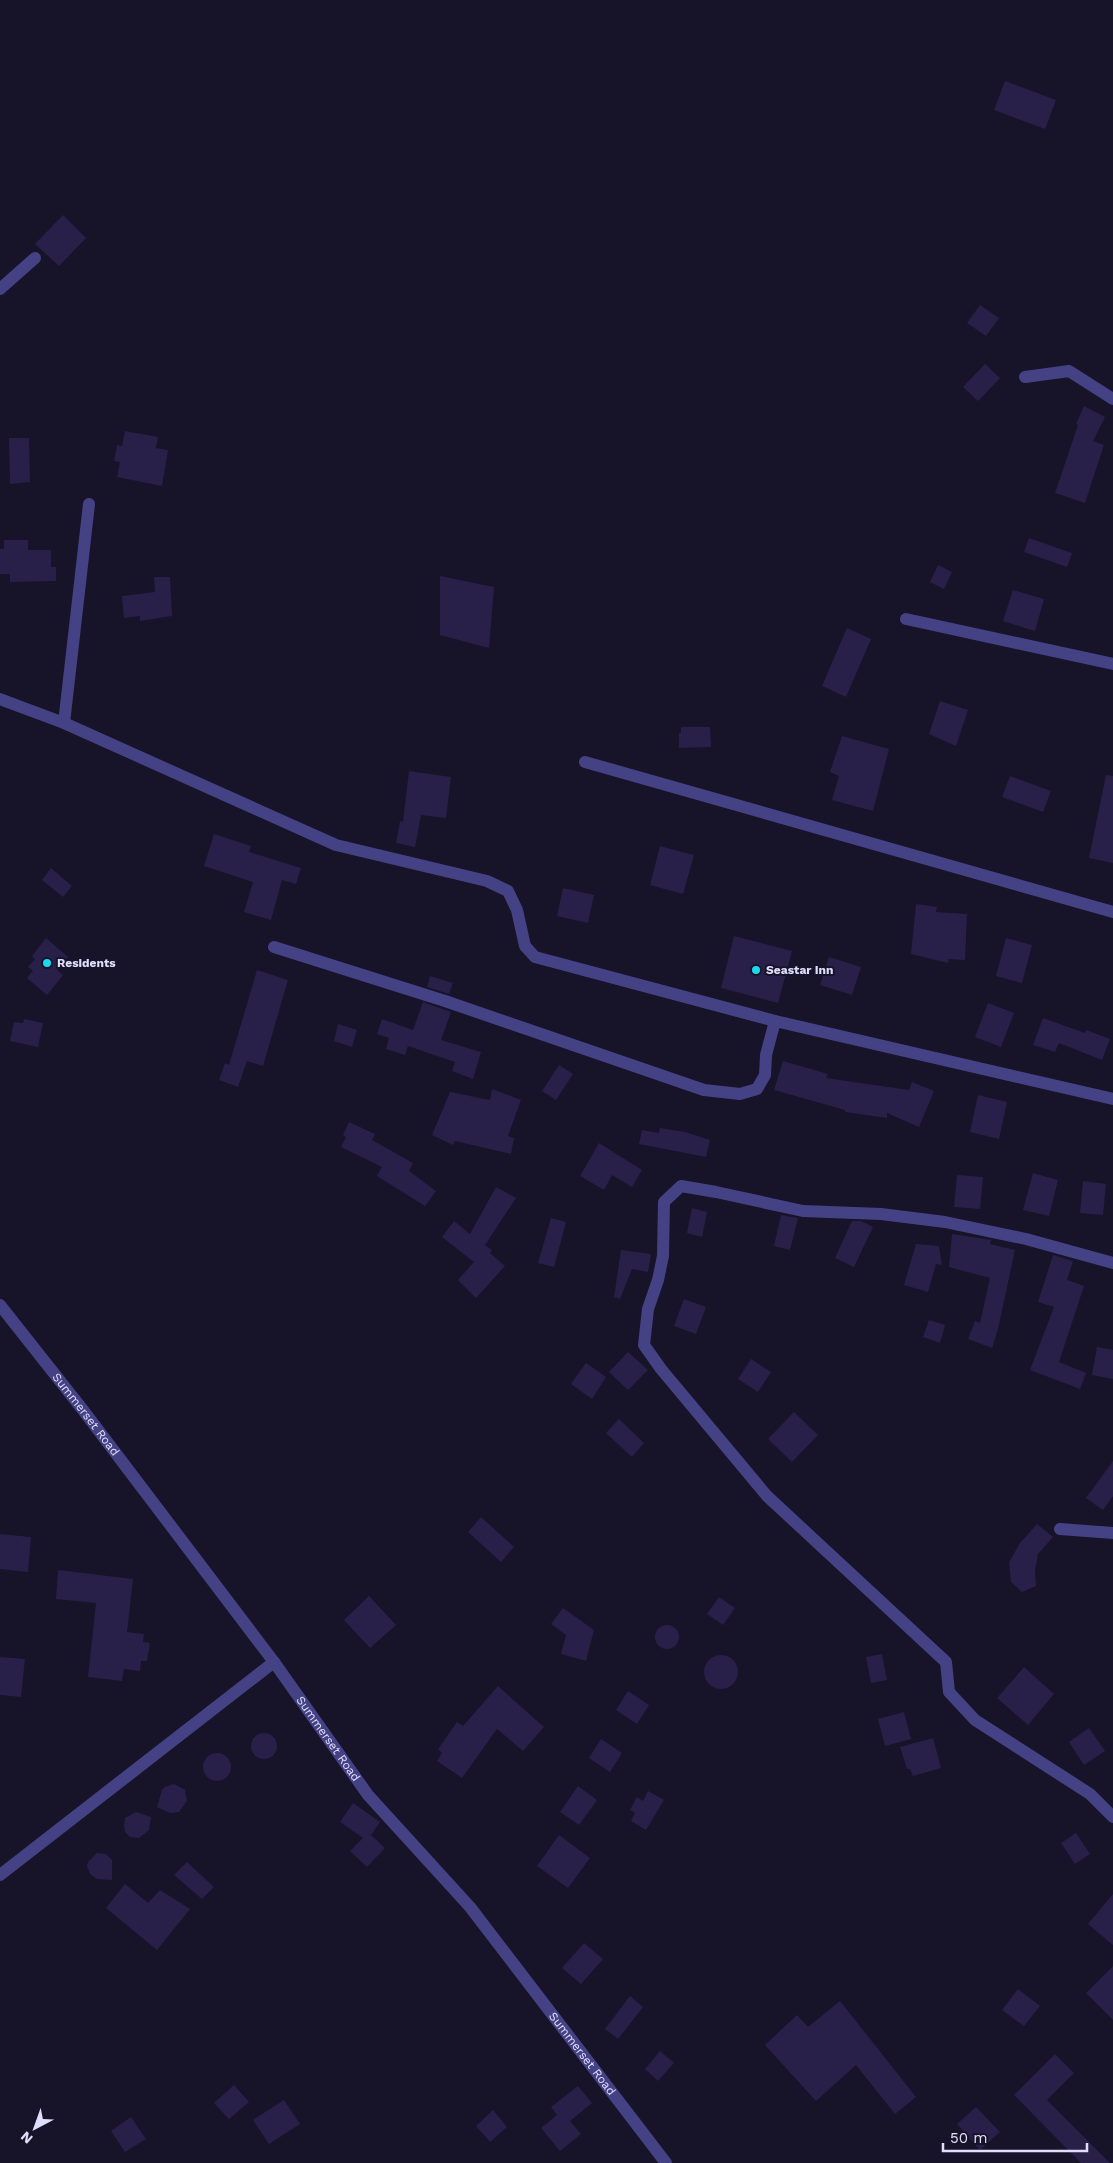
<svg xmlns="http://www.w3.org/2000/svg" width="1113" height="2163" font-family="'Work Sans',sans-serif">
<rect width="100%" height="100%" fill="#171329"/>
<g fill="#282049">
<path d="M1005,81L1056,100L1045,129L994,110Z"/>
<path d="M63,215L86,238L59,266L35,244Z"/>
<path d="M980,305L999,318L986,336L967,323Z"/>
<path d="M985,364L1000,378L978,401L963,387Z"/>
<path d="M1084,406L1105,417L1093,441L1104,445L1085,503L1055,493L1078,425L1076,424Z"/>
<path d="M125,431L158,437L156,448L168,450L162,486L117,477L120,462L114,461L117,445L122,446Z"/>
<path d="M9,438H29L30,482L10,484Z"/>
<path d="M1029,538L1072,553L1067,567L1024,552Z"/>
<path d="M4,540H28V550H51V567H56V581L10,582V574H0V549H4Z"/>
<path d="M938,565L952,572L944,589L930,582Z"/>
<path d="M440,576L494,587L489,648L440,635Z"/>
<path d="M154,577H170L172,616L140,621V616L124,618L122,596L155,592Z"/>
<path d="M1013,590L1044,599L1035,631L1003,621Z"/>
<path d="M847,628L871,639L846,697L822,686Z"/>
<path d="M940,701L968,710L956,746L929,734Z"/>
<path d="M681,727H710L711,747L679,748V733H681Z"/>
<path d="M842,736L889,749L873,811L832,800L839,776L830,772Z"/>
<path d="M409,771L451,777L446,818L421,815L415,847L396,843L400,821L403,822Z"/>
<path d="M1106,775L1113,776V863L1089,858Z"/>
<path d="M1010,776L1051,791L1043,812L1002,797Z"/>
<path d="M214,834L251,846L249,852L301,868L296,884L282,880L271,920L244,912L253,882L204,866Z"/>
<path d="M660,846L694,855L683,894L650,885Z"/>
<path d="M51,868L72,886L63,897L42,880Z"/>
<path d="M563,888L594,895L588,923L557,916Z"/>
<path d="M916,904L937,907L936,912L967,914L965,960L949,959L948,963L911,954Z"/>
<path d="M734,936L792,951L778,1003L721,988Z"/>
<path d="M46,938L68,957L57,970L63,975L47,995L27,978L33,971L28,967L35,959L32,956Z"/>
<path d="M1006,938L1032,945L1022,983L996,976Z"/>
<path d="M829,957L861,967L852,995L820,985Z"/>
<path d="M257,970L288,980L263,1066L247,1061L238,1087L219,1080L225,1063L229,1065Z"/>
<path d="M430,976L453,983L449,994L427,987Z"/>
<path d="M423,1002L451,1012L441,1040L481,1052L473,1079L452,1071L455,1062L449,1060L408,1046L405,1055L386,1049L389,1038L377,1034L382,1019L413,1030Z"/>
<path d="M988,1003L1014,1013L1001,1047L975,1037Z"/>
<path d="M1043,1018L1085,1033L1086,1030L1110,1039L1102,1060L1059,1043L1055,1052L1033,1045Z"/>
<path d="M24,1019L43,1023L38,1047L10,1041L14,1022L23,1023Z"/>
<path d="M338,1024L357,1030L352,1047L334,1041Z"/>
<path d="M783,1061L828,1074L826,1078L909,1090L912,1082L934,1091L919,1127L887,1113V1118L845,1112V1110L774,1090Z"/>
<path d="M559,1065L573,1074L556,1100L542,1091Z"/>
<path d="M492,1089L521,1100L508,1136L514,1138L511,1154L455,1141L453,1145L432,1135L450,1092L490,1100Z"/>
<path d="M978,1095L1007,1102L999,1139L970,1132Z"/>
<path d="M349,1122L375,1134L372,1140L413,1163L409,1171L436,1191L425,1206L377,1176L382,1167L341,1147L346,1137L343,1135Z"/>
<path d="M660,1128L685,1132L710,1140L706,1157L639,1144L642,1130L659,1133Z"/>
<path d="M599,1143L642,1170L632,1187L612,1175L604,1190L580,1176Z"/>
<path d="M1033,1173L1058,1180L1049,1216L1023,1210Z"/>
<path d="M957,1175L983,1177L980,1209L954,1207Z"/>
<path d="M1083,1181L1106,1184L1103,1215L1080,1213Z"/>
<path d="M496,1187L516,1198L485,1245L492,1250L490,1253L505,1266L476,1298L458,1280L474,1262L442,1237L454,1221L470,1234Z"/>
<path d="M692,1208L707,1212L702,1237L687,1233Z"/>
<path d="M781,1215L798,1218L790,1250L774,1246Z"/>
<path d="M551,1218L566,1222L554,1267L538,1263Z"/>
<path d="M852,1221H861L873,1227L854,1267L835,1258Z"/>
<path d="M952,1234L991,1240L990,1244L1015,1250L998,1329L992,1348L968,1339L975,1321L980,1323L990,1278L949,1267Z"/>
<path d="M916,1244L939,1246L942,1265L936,1264L928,1292L904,1285Z"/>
<path d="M621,1250L651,1254L648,1272L632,1269L620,1299L614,1297Z"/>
<path d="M1053,1255L1073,1261L1067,1280L1084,1286L1059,1362L1086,1373L1080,1389L1030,1370L1054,1307L1038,1302Z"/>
<path d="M684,1299L706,1307L696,1334L674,1326Z"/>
<path d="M929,1320L945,1325L940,1343L923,1337Z"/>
<path d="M1097,1347L1113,1350V1379L1092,1375Z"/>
<path d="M628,1352L648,1370L628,1390L609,1372Z"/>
<path d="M751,1359L771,1372L758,1392L738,1379Z"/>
<path d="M586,1363L606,1377L592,1399L571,1384Z"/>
<path d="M794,1412L818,1435L792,1462L768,1439Z"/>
<path d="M619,1419L644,1443L632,1457L606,1433Z"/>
<path d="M1113,1461V1496L1103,1510L1086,1498Z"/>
<path d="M481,1517L514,1547L501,1562L468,1532Z"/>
<path d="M1037,1524L1053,1537L1038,1554L1035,1571L1036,1586L1022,1592L1011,1582L1009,1562L1020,1543Z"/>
<path d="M0,1534L31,1537L28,1572L0,1569Z"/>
<path d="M58,1570L133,1579L127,1632L144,1634L143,1642L150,1643L147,1661H141L140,1671L124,1669L122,1681L88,1677L96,1603L56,1599Z"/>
<path d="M369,1596L396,1625L370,1648L344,1620Z"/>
<path d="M719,1597L735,1608L723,1625L707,1614Z"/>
<path d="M563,1608L594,1630L586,1661L561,1654L566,1635L551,1624Z"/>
<circle cx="667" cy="1637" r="12"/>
<path d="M882,1654L887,1680L871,1683L866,1657Z"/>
<circle cx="721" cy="1672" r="17"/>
<path d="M0,1657L25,1659L21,1697L0,1695Z"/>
<path d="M1024,1667L1054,1694L1028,1725L997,1698Z"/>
<path d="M498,1686L544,1727L523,1751L497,1729L462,1778L437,1761L442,1753L438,1749L457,1722L463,1726Z"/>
<path d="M628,1691L649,1705L637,1724L616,1710Z"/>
<path d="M904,1712L911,1739L885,1746L878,1719Z"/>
<path d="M1089,1728L1105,1751L1084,1765L1069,1742Z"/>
<circle cx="264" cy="1746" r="13"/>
<path d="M933,1738L941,1768L913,1776L910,1769H907L900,1747Z"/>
<path d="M601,1739L622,1753L610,1772L589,1758Z"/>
<circle cx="217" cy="1767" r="14"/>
<path d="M174,1784L185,1790L187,1801L179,1812L170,1813L157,1807L162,1790L165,1787Z"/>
<path d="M578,1786L597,1800L579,1825L560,1812Z"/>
<path d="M648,1791L664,1800L646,1830L631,1821L635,1813L630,1810L637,1797L643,1801Z"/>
<path d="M353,1803L380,1822L371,1835L385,1848L367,1867L350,1851L363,1838L340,1822Z"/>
<path d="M136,1812L151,1817L149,1830L139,1838L130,1837L125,1832L124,1826L125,1818Z"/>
<path d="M1076,1833L1090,1854L1075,1864L1061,1843Z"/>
<path d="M559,1835L590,1858L568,1888L537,1866Z"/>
<path d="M97,1853L106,1854L112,1860V1880L97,1879L90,1874L87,1866L88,1862Z"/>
<path d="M187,1862L214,1887L202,1899L174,1875Z"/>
<path d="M125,1884L148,1903L160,1890L190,1909L157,1950L106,1908Z"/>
<path d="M1113,1894V1945L1088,1924Z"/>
<path d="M584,1943L603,1959L581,1984L562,1968Z"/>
<path d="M1113,1966V2020L1086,1993Z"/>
<path d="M1018,1989L1040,2006L1024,2026L1002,2010Z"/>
<path d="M630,1996L643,2007L618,2039L605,2029Z"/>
<path d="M840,2001L916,2097L895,2114L856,2065L816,2101L765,2045L797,2015L808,2027Z"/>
<path d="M660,2051L674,2063L658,2081L645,2069Z"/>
<path d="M1055,2054L1074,2073L1047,2100L1110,2163H1081L1014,2095Z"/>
<path d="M234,2085L249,2102L229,2119L214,2103Z"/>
<path d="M578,2086L592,2103L570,2121L581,2134L560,2151L541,2128L557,2115L551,2107Z"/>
<path d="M284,2100L300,2124L269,2144L253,2120Z"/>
<path d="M976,2107L1000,2132L980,2150L957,2124Z"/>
<path d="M493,2110L507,2127L490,2142L476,2126Z"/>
<path d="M131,2117L146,2139L125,2152L111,2131Z"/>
</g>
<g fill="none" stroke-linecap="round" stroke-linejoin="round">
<g stroke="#444285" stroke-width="12">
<path d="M0,289L35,258"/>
<path d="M1025,377L1069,371L1113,399"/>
<path d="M906,619L1113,664"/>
<path d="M0,699L64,723L336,845L487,881L508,891L517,910L525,946L535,957L775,1021L1113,1099"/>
<path d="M64,723L89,504"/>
<path d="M585,762L1113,912"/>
<path d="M274,947L445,1001L704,1090L740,1094L757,1089L765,1075L766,1055L775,1021"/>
<path d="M1113,1263L1026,1239L945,1222L881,1214L803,1211L716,1192L681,1186L664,1202L663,1256L658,1280L648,1309L644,1345L661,1369L767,1496L946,1662L949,1692L975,1720L1090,1794L1113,1817"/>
<path id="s1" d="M0,1305L83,1410L274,1662L368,1795L470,1907L666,2163"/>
<path d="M1060,1529L1113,1533"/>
<path d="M0,1875L274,1662"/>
</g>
</g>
<g fill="#19daee" stroke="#171329" stroke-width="2">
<circle cx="47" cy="963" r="5"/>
<circle cx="756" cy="970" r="5"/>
</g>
<g text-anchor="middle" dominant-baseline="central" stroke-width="4" stroke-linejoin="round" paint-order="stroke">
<g font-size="12" font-weight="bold" fill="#e1defd" stroke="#171329" text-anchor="start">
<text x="57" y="963">Residents</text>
<text x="766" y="970">Seastar Inn</text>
</g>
<g font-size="12" fill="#e1defd" stroke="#171329">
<text stroke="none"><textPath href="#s1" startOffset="139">Summerset Road</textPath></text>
<text stroke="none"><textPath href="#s1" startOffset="544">Summerset Road</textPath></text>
<text stroke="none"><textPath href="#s1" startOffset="949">Summerset Road</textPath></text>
</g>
</g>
<g transform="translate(35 2128) rotate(221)" stroke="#171329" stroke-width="4" paint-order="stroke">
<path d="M0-4L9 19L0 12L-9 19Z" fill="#e1defd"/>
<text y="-8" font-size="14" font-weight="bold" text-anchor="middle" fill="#e1defd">N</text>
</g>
<path d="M943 2143v8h144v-8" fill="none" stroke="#e1defd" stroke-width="2.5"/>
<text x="950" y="2143" font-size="15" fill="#e1defd" stroke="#171329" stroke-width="4" paint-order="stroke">50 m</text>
</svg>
